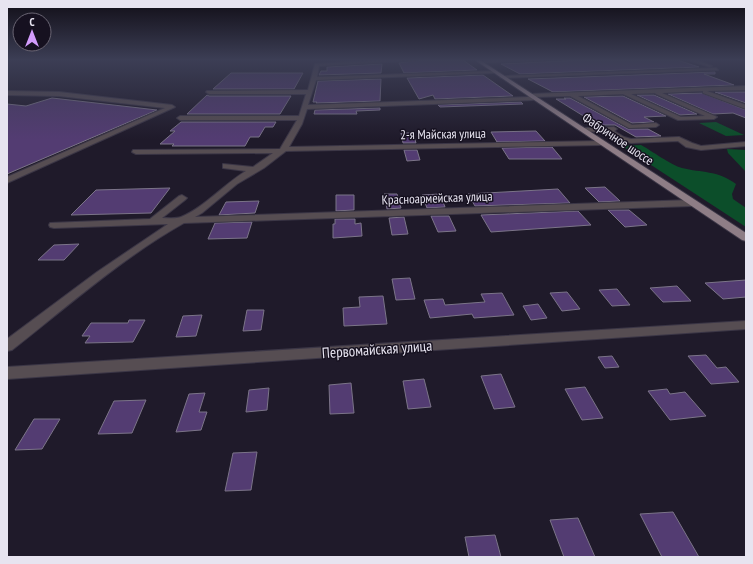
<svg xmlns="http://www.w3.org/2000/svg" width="753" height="564" font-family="'PT Sans Narrow',sans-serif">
<rect width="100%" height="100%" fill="#1f1a2a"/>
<g fill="#0c4e2a">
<path d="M716,122L744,135L726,136L699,123Z"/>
<path d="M641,145C652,151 671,165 682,168C702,173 717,170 736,184L732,194L733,199L746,208V227L622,146Z"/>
<path d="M727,149L746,150V172L728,153Z"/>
</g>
<g fill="#533c72" stroke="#7b7488">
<path d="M419,60H463L477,70L404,73L399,63Z"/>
<path d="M585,60H677L699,67L520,74L501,64Z"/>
<path d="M382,64L381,73L319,75L321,71H327V67Z"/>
<path d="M715,72V74H704L734,85L553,92L528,79Z"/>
<path d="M231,73H303L294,89H213Z"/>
<path d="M483,75L513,96L435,99L433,95L419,99L407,78Z"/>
<path d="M381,79L380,101L316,103L317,102H313L318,81Z"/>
<path d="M715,92H746V103Z"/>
<path d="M702,93L746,110V118L733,113L713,114L668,94Z"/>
<path d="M207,95L209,96H291L280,114H187Z"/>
<path d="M637,95H654L697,114L680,115Z"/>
<path d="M623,96L666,116L644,117L654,122L632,123L584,97Z"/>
<path d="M52,98L157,110L7,174V104L26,106Z"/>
<path d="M564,98H570L628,129H648L661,136L636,137L615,125H598L556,99H566Z"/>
<path d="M521,102L523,104L440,107L438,105Z"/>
<path d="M380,108V110L356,111L357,114H314L315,110Z"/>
<path d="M181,122H276L273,127H265L259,137H250L245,146H172L174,144H160L175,131H170Z"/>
<path d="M536,131L545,141L497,142L491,132Z"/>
<path d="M401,133H413L416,143H403Z"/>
<path d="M552,147L562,159H509L502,148Z"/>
<path d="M404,150H417L420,160L407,161Z"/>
<path d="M605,187L620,201L599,202L585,188Z"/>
<path d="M170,188L151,213L71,215L96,190Z"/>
<path d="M558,189L570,203L475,206L468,194Z"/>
<path d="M384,194H397L401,208L387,209Z"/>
<path d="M440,194L445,207L427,208L422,195Z"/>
<path d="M336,195H354V210L336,211Z"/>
<path d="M259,201L255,213L219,215L226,202Z"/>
<path d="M608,210H629L647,225L625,227Z"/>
<path d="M578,211L591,225L491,232L481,215Z"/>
<path d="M431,216H449L456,231L438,232Z"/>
<path d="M404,217L408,234L392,235L389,218Z"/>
<path d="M335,219H355V224L361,223L362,236L333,238V224H335Z"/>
<path d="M252,222L247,238L208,239L215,223Z"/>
<path d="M79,244L64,260H38L54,245Z"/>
<path d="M410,278L415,299L396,300L392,279Z"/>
<path d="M746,280V297L723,299L705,283Z"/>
<path d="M677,286L691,301L663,302L650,288Z"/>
<path d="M617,289L630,305L612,306L599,290Z"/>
<path d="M567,292L580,309L562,311L550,293Z"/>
<path d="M502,293L514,315L474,318L472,314L430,318L424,300L443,299L445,305L485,302L481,294Z"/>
<path d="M383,296L387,324L344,326L343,308L360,307L359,297Z"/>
<path d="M538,304L547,318L531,320L523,306Z"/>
<path d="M247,310H264L261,330L243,331Z"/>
<path d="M202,315L196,336L176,337L183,316Z"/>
<path d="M129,320H145L133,342L85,343L90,336H82L91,323H128Z"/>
<path d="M706,355L717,368L726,367L739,382L711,384L688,356Z"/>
<path d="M612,356L619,367L605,368L598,357Z"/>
<path d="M501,374L515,407L494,409L481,376Z"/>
<path d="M424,379L431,407L408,409L403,381Z"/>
<path d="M351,383L354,413L330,414L329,385Z"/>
<path d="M585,387L603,418L582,420L565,389Z"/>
<path d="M269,388L267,410L246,412L249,390Z"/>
<path d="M667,389L670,394L685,392L706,416L670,420L648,391Z"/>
<path d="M205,393L199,412H207L201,430L176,432L189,394Z"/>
<path d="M146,400L132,433L98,434L114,401Z"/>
<path d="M34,419H60L42,449L15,450Z"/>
<path d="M257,452L251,490L225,491L233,453Z"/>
<path d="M673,512L699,557H662L640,514Z"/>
<path d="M578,518L595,557H564L550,520Z"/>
<path d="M495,535L501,557H469L465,537Z"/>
</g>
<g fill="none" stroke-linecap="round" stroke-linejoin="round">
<defs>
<g id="minor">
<path d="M383,60H418L319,66L317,77L494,71L496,72L494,73L316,80L308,105L528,97L530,94L746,86V90L707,91L746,105V109L703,93V91L662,93L717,117L714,119L678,120L623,94L578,96L632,125L656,123L659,125L656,127L629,128L570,96L535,97L533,100L307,109L302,124L289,147L602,141L606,143L602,145L286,151L264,168L237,184L202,213L195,217L692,200L697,203L692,206L184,223C122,258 68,306 12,350L7,351V339L97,272L168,224L54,228L50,227L49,225L50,223L150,219L179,196L182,195L187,198L185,200L162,218C168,218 176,219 181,217C205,207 224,184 246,171L223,168V164L253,167L273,153L136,154L132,152L133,150L280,149L297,120H180L177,118L180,116H299L306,94H209L206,92L207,91L308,90L315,64ZM655,93L656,94L705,116L681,117L631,94Z"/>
<path d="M543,60L480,63L478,62L490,60Z"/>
<path d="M688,60H696L712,66L710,67Z"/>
<path d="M716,68L718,70L502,78L500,77L502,76Z"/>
<path d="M7,91L59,92L172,105L175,107L7,183V177L165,108L59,96L7,95Z"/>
<path d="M614,127L617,129L614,131L624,137L631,139L679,137L692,143L701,146L746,142V146L701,150L686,147L678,141L631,143L620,140L605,131L583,132L580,130L583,128Z"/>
<path d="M746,321V329L7,379V367Z"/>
</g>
<path id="major" d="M475,60H480L746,233V241L742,240Z"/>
</defs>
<use href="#minor" stroke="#3b3646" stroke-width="2"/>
<use href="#major" stroke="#3b3646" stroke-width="2"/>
<use href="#minor" fill="#564d52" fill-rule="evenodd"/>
<use href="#major" fill="#8e7d86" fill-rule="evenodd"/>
</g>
<linearGradient id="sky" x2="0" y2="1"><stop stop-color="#110e17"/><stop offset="0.43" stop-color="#3c3e55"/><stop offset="1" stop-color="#3c3e55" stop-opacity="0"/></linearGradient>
<rect width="753" height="139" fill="url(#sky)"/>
<g text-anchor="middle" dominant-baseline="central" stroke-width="3" stroke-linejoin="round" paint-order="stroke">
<g font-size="13" fill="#e7e4f0" stroke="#161120">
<text transform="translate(443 134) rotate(-1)">2-я Майская улица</text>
<text transform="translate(618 139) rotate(34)">Фабричное шоссе</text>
<text transform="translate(437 198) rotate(-2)">Красноармейская улица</text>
</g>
<g font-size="15" fill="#e7e4f0" stroke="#161120">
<text transform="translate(377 349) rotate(-4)">Первомайская улица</text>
</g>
</g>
<rect width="753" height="564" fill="none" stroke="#e7e4f0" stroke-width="16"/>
<g transform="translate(32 32)"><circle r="19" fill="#161120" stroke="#6a6573"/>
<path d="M0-3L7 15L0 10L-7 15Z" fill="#d39cfc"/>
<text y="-6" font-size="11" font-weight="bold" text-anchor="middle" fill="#e7e4f0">С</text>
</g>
</svg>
